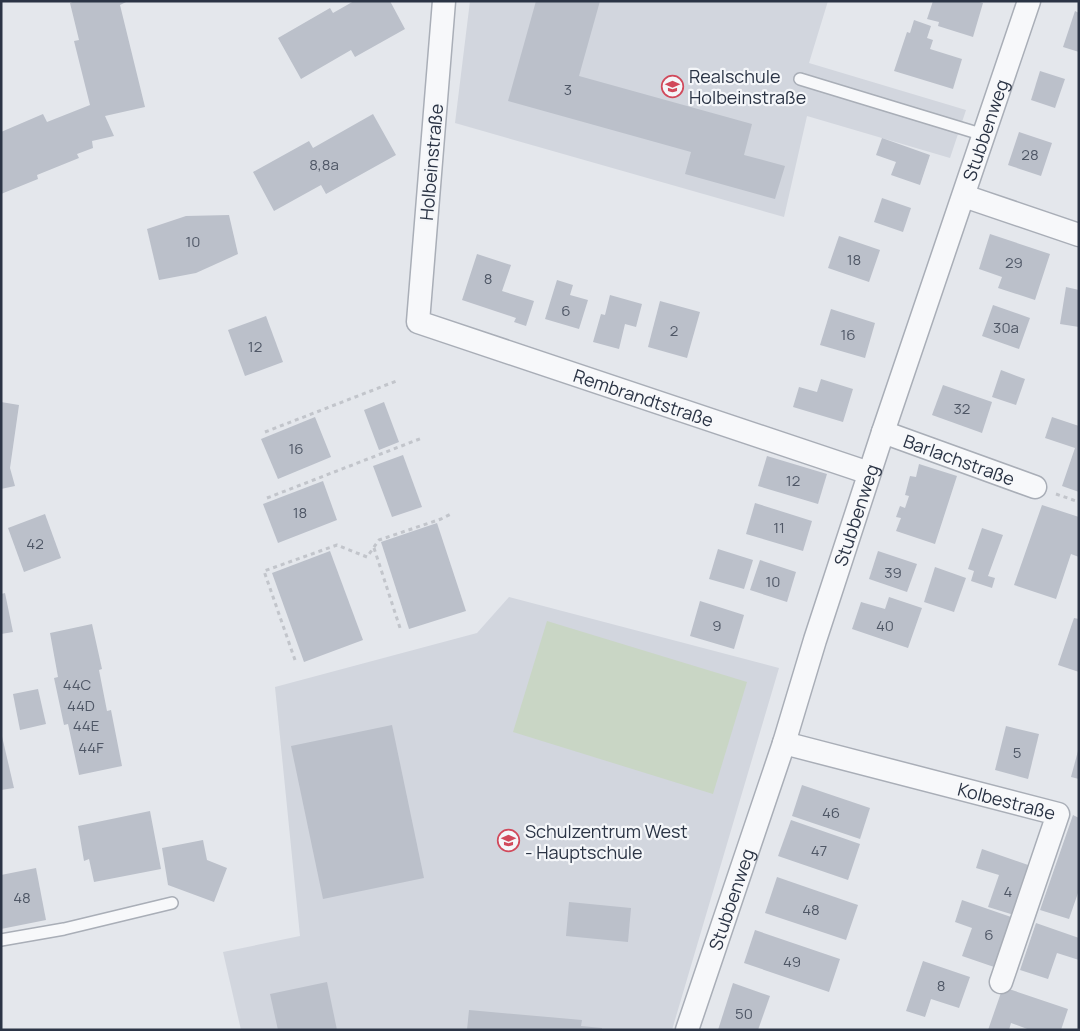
<svg xmlns="http://www.w3.org/2000/svg" width="1080" height="1031" font-family="Manrope,sans-serif">
<rect width="100%" height="100%" fill="#e4e7ec"/>
<g fill="#d2d6de">
<path d="M470,1H828L809,63L966,110L950,158L807,116L784,217L455,123Z"/>
<path d="M509,597L779,668L672,1030H241L223,952L300,936L275,687L477,633Z"/>
</g>
<path fill="#c9d6c5" d="M547,621L747,682L713,794L513,732Z"/>
<g fill="#bbc0ca">
<path d="M75,1H128L120,5L145,107L105,116L114,136L92,141L93,148L77,154L79,158L37,175L38,179L1,194V132L43,114L47,122L90,105L74,41L79,40L70,3Z"/>
<path d="M354,1H390L405,29L355,57L351,50L301,79L278,38L330,8L333,13Z"/>
<path d="M536,1H600L579,76L752,124L744,155L785,166L775,199L685,174L691,152L508,101Z"/>
<path d="M933,1H976L983,3L973,37L938,26L939,22L927,19Z"/>
<path d="M1075,11L1079,13V52L1063,47Z"/>
<path d="M914,20L931,26L927,38L933,40L930,49L962,59L953,89L894,71L907,32L910,33Z"/>
<path d="M1040,71L1065,79L1055,108L1031,100Z"/>
<path d="M373,114L396,155L326,194L321,185L274,211L253,172L309,141L313,148Z"/>
<path d="M1019,132L1052,143L1041,176L1008,165Z"/>
<path d="M882,138L930,155L920,185L891,175L896,162L876,155Z"/>
<path d="M882,198L911,208L903,232L874,222Z"/>
<path d="M229,215L238,254L196,273L159,280L147,229L186,216Z"/>
<path d="M990,234L1050,254L1035,300L998,288L1002,277L979,269Z"/>
<path d="M839,236L880,250L869,282L828,268Z"/>
<path d="M477,254L511,265L502,291L534,301L526,326L514,322L516,318L462,300Z"/>
<path d="M557,280L573,285L570,295L588,300L579,329L545,319Z"/>
<path d="M1066,287L1079,290V327L1060,324Z"/>
<path d="M610,295L642,304L636,327L625,324L619,349L593,342L601,314L605,315Z"/>
<path d="M660,301L700,312L687,358L648,347Z"/>
<path d="M993,305L1030,318L1019,349L982,336Z"/>
<path d="M831,309L875,323L865,358L820,345Z"/>
<path d="M266,316L283,362L245,376L228,330Z"/>
<path d="M1001,370L1025,379L1016,405L992,397Z"/>
<path d="M821,379L853,389L843,422L793,407L799,387L817,392Z"/>
<path d="M943,385L992,402L982,433L932,415Z"/>
<path d="M1,402L19,405L10,468L15,486L1,489Z"/>
<path d="M384,402L399,442L379,450L364,410Z"/>
<path d="M315,417L331,457L278,479L261,439Z"/>
<path d="M1052,417L1079,426V492L1062,486L1075,448L1045,438Z"/>
<path d="M403,455L422,507L392,517L373,466Z"/>
<path d="M767,456L827,474L818,504L758,486Z"/>
<path d="M919,464L957,476L935,544L896,531L901,518L896,517L900,506L905,508L909,496L905,495L910,476L916,477Z"/>
<path d="M323,481L337,520L278,543L263,504Z"/>
<path d="M755,503L812,521L803,551L746,534Z"/>
<path d="M1042,505L1079,517V557L1071,554L1056,599L1014,585Z"/>
<path d="M45,514L61,558L24,572L8,528Z"/>
<path d="M437,523L466,611L409,629L381,542Z"/>
<path d="M982,528L1003,535L988,576L995,578L992,588L971,581L974,571L968,569Z"/>
<path d="M718,549L753,560L744,589L709,579Z"/>
<path d="M330,551L363,640L304,662L272,573Z"/>
<path d="M878,551L917,564L907,592L869,579Z"/>
<path d="M760,560L796,572L787,602L750,590Z"/>
<path d="M935,567L966,578L954,612L924,602Z"/>
<path d="M5,593L13,632L1,634V594Z"/>
<path d="M889,597L922,608L908,648L852,629L861,602L885,609Z"/>
<path d="M700,601L744,615L734,649L690,636Z"/>
<path d="M1074,618L1079,619V672L1058,665Z"/>
<path d="M92,624L102,669L99,670L107,711L111,710L122,766L79,775L68,724L64,725L54,678L58,677L50,633Z"/>
<path d="M38,689L46,724L20,730L13,694Z"/>
<path d="M392,725L424,878L323,899L291,746Z"/>
<path d="M1006,726L1039,734L1028,779L995,770Z"/>
<path d="M1,732L14,788L1,790Z"/>
<path d="M1078,751H1079V779L1071,777Z"/>
<path d="M802,785L870,808L860,839L792,816Z"/>
<path d="M150,811L161,869L94,882L89,859L84,861L78,826Z"/>
<path d="M1073,815L1079,818V893H1078L1069,919L1040,910Z"/>
<path d="M791,820L860,844L848,880L778,856Z"/>
<path d="M203,840L207,860L227,868L214,902L168,885L162,848Z"/>
<path d="M982,849L1031,866L1014,915L988,907L999,875L976,868Z"/>
<path d="M36,868L46,920L1,929V875Z"/>
<path d="M777,877L858,905L846,940L765,913Z"/>
<path d="M962,900L1014,918L997,968L962,956L972,928L955,922Z"/>
<path d="M569,902L631,908L628,942L566,936Z"/>
<path d="M1036,923L1079,938V960L1057,953L1048,979L1020,970Z"/>
<path d="M755,930L840,959L829,992L744,963Z"/>
<path d="M923,961L970,977L959,1008L931,999L925,1017L906,1011Z"/>
<path d="M327,982L337,1030H278L270,994Z"/>
<path d="M733,983L770,996L758,1030H718Z"/>
<path d="M1003,987L1068,1009L1061,1030H1030L1011,1023L1009,1030H988Z"/>
<path d="M469,1010L582,1020L581,1026L602,1028V1030H467Z"/>
</g>
<g fill="none" stroke-linecap="round" stroke-linejoin="round">
<defs>
<g id="lane">
<path d="M800,79L984,135"/>
<path d="M1,940L64,929L172,903"/>
</g>
<g id="street">
<path id="s1" d="M444,1L418,322L869,473"/>
<path d="M964,196L1079,235"/>
<path id="s2" d="M883,432L1035,487"/>
<path id="s3" d="M784,743L1058,814L1001,982"/>
<path id="s4" d="M687,1030L784,743L815,640L883,432L1029,1"/>
</g>
</defs>
<use href="#lane" stroke="#a9aeb7" stroke-width="14"/>
<use href="#street" stroke="#a9aeb7" stroke-width="25"/>
<g stroke="#c2c5cb" stroke-width="3" stroke-dasharray="4 4" stroke-linecap="butt">
<path d="M265,432L399,380"/>
<path d="M1056,494L1079,502"/>
<path d="M267,498L422,438"/>
<path d="M374,548L401,631"/>
<path d="M295,660L264,571L337,545L367,557L379,540L441,519L453,513"/>
</g>
<use href="#lane" stroke="#f7f8fa" stroke-width="11"/>
<use href="#street" stroke="#f7f8fa" stroke-width="22"/>
</g>
<defs>
<symbol id="school-ring" viewBox="-11 -11 22 22"><circle r="9.5" fill="#f4f6f9" stroke="#d1495b" stroke-width="1.5"/><path d="M0-5L7-2L0 1L-7-2ZM-4 1L0 2.5L4 1V4Q0 6-4 4Z" fill="#d1495b"/></symbol>
</defs>
<g fill-rule="evenodd">
<use href="#school-ring" x="660" y="74" width="25" height="25"/>
<use href="#school-ring" x="496" y="828" width="25" height="25"/>
</g>
<g text-anchor="middle" dominant-baseline="central" stroke-width="4.5" stroke-linejoin="round" paint-order="stroke">
<g font-size="15" fill="#4f5766">
<text x="568" y="89">3</text>
<text x="1030" y="154">28</text>
<text x="324" y="164">8,8a</text>
<text x="193" y="241">10</text>
<text x="854" y="259">18</text>
<text x="1014" y="262">29</text>
<text x="488" y="278">8</text>
<text x="566" y="310">6</text>
<text x="1006" y="327">30a</text>
<text x="674" y="330">2</text>
<text x="848" y="334">16</text>
<text x="255" y="346">12</text>
<text x="962" y="408">32</text>
<text x="296" y="448">16</text>
<text x="793" y="480">12</text>
<text x="300" y="512">18</text>
<text x="779" y="527">11</text>
<text x="35" y="543">42</text>
<text x="893" y="572">39</text>
<text x="773" y="581">10</text>
<text x="717" y="625">9</text>
<text x="885" y="625">40</text>
<text x="77" y="684">44C</text>
<text x="81" y="705">44D</text>
<text x="86" y="725">44E</text>
<text x="91" y="747">44F</text>
<text x="1017" y="752">5</text>
<text x="831" y="812">46</text>
<text x="819" y="850">47</text>
<text x="1008" y="891">4</text>
<text x="22" y="897">48</text>
<text x="811" y="909">48</text>
<text x="989" y="934">6</text>
<text x="792" y="961">49</text>
<text x="941" y="985">8</text>
<text x="744" y="1013">50</text>
</g>
<g font-size="18" fill="#2b3445" stroke="#f4f6f9" text-anchor="start">
<text x="689" y="76">Realschule<tspan x="689" dy="21">Holbeinstraße</tspan></text>
<text x="525" y="831">Schulzentrum West<tspan x="525" dy="21">- Hauptschule</tspan></text>
</g>
<g font-size="18" fill="#2b3445" stroke="#f4f6f9">
<text stroke="none"><textPath href="#s4" startOffset="948">Stubbenweg</textPath></text>
<text transform="translate(431 162) rotate(-85)">Holbeinstraße</text>
<text stroke="none"><textPath href="#s1" startOffset="560">Rembrandtstraße</textPath></text>
<text stroke="none"><textPath href="#s2" startOffset="81">Barlachstraße</textPath></text>
<text stroke="none"><textPath href="#s4" startOffset="542">Stubbenweg</textPath></text>
<text stroke="none"><textPath href="#s3" startOffset="230">Kolbestraße</textPath></text>
<text stroke="none"><textPath href="#s4" startOffset="138">Stubbenweg</textPath></text>
</g>
</g>
<rect width="1080" height="1031" fill="none" stroke="#2b3445" stroke-width="5"/>
</svg>
